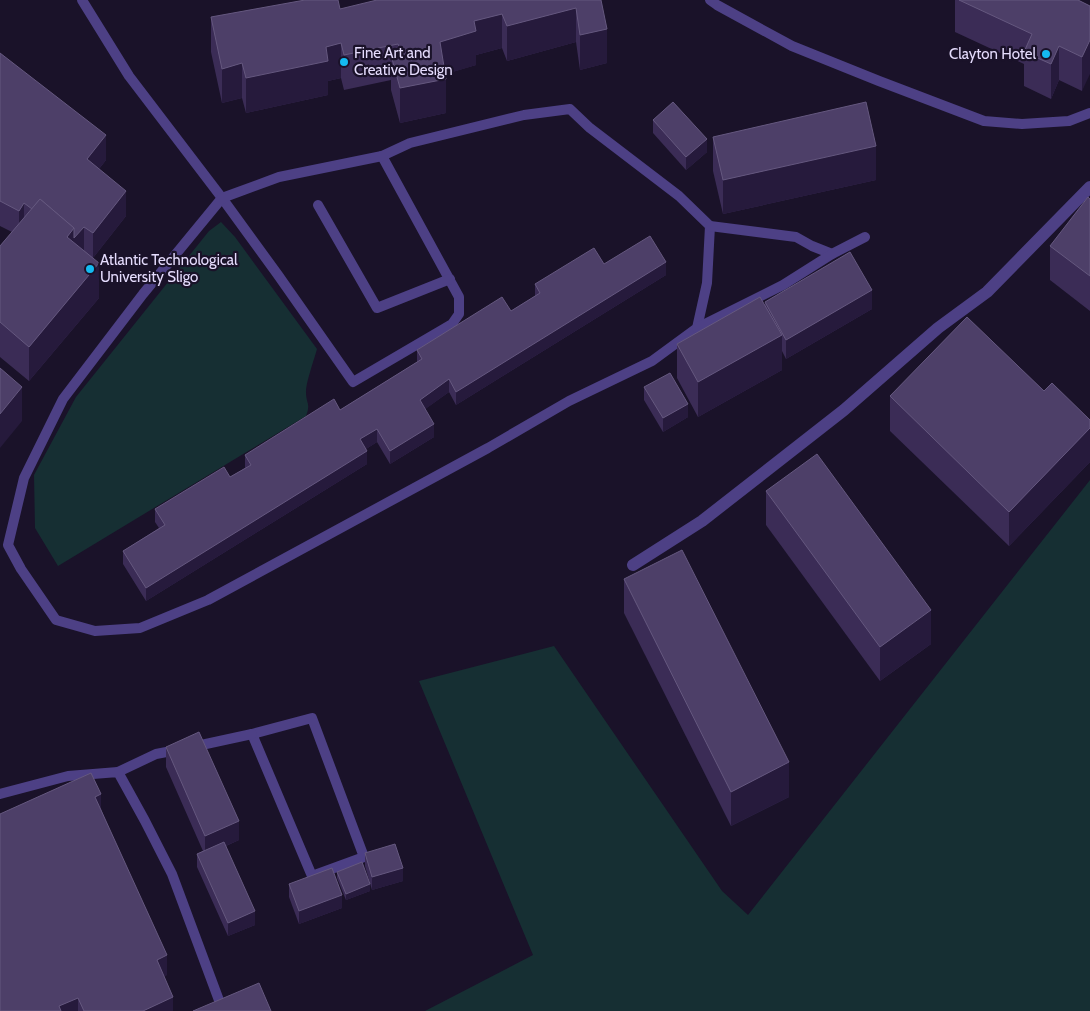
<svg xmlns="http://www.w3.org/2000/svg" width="1090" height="1011" font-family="Cabin,sans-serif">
<rect width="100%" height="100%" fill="#1a1229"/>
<g fill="#162f33">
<path d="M221,222L235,237L317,349C314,360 306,382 306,392C306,404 311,403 306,416L58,566L35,528L34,475L76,397L209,231Z"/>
<path d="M1090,480V1011H425L533,955L419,681L554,646L722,891L748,915Z"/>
</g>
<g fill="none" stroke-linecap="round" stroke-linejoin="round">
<g stroke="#4d4085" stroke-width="10">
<path d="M82,0L129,76L222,198L278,275L353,382L452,324L459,314V297L382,156"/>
<path d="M710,0L717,5L792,46L879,81L984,121L1022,124L1069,121L1090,113"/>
<path d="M570,109L590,128L679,196L710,226L707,283L697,328L652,361L569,401L488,448L208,600L140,628L95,631L56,620L21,569L8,545L24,478L63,399L143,294L222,198L279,177L382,156L410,143L524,115Z"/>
<path d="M318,205L377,308L450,279"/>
<path d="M710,226L796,237L812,246L832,254"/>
<path d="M697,328L783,285L832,254L865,237"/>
<path d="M312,718L364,857L312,876L252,734Z"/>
<path d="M192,747L252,734"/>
<path d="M118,772L156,754L177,750"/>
<path d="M0,794L68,776L118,772L145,821L172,874L220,1003"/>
</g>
<path stroke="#4d4085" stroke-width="12" d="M633,565L702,521L844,410L938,328L987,292L1090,187"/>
</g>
<g fill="#3b2c56">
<path d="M601,0L607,63L580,70L576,42L507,61L502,48L476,55V65L445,74L446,113L400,123L391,90V80L344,90L341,78L328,81V95L246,113L242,98L222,103L211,52V17L340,9Z"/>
<path d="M955,0H1078L1090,6L1082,91L1059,80L1051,99L1024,86V64L955,32Z"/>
<path d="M0,53L106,160L99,169L126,216L93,258L99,298L29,381L0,357V246L12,232L0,226Z"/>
<path d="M653,120L707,152L686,170L653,133Z"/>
<path d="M713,137L876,180L723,214L713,171Z"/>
<path d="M1090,199V311L1050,280V246Z"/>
<path d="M604,264L666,275L456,405L449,392L425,409L434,437L390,464L377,442L366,449L367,464L146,601L123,564V551L159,528L155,522V509L230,477L245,468V455L340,410L417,362V350L511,311L535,296V284Z"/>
<path d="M765,302L872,309L786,359L782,351V370L698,417L677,378V344L765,305Z"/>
<path d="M644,387L688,417L663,432L644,400Z"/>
<path d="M1044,391L1090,420V462L1009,546L890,431V396Z"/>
<path d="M766,491L931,644L880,681L766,525Z"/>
<path d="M624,579L789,797L731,826L624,613Z"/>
<path d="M166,747L239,840L226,846L255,925L228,936L197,867V854L203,851L166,767Z"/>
<path d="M101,809L167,975L164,976L173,1011H0Z"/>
<path d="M365,853L403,881L372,890L365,866Z"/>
<path d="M337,872L370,891L346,900L337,878Z"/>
<path d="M289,884L342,908L299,924L289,897Z"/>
</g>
<g fill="#261a3c">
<path d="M576,8V42L507,61V26Z"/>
<path d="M502,14V48L476,55V65L440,76V42L474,21Z"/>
<path d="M607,29V63L580,70V35Z"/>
<path d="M1090,40V74L1082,91V57Z"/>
<path d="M341,43V78L328,81V95L246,113V78L326,47Z"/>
<path d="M1059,46V80L1051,99V64Z"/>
<path d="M242,63V98L222,103V69Z"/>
<path d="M446,79V113L400,123V88Z"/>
<path d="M106,135V160L87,184V159Z"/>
<path d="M707,139V152L686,170V157Z"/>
<path d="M876,146V180L723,214V180Z"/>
<path d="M126,191V216L93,258V233Z"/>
<path d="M24,203V228L19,235V211Z"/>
<path d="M84,227V252L67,237L74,228Z"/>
<path d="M666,262V275L456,405V392Z"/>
<path d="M99,263V298L29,381V347Z"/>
<path d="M872,290V309L786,359V340Z"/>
<path d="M782,335V370L698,417V382Z"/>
<path d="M449,379V392L420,413V400Z"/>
<path d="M22,387V421L0,448V414Z"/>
<path d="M688,404V417L663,432V418Z"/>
<path d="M434,424V437L390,464V451Z"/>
<path d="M1090,428V462L1009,546V512Z"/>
<path d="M377,429V442L360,453V439Z"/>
<path d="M367,451V464L146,601V588Z"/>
<path d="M931,610V644L880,681V647Z"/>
<path d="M789,762V797L731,826V792Z"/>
<path d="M101,794V814L95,797Z"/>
<path d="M239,821V840L205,855V836Z"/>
<path d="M403,868V881L372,890V877Z"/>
<path d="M370,884V891L346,900V894Z"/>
<path d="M342,895V908L299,924V911Z"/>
<path d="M255,911V925L228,936V923Z"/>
<path d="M167,955V975L157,980V960Z"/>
<path d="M173,997V1011H143Z"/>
<path d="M78,998V1011H59V1006Z"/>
</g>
<g fill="#4d3f68" stroke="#65587f">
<path d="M305,0H338L340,9L377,0H601L607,29L580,35L576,8L507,26L502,14L474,21L476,31L440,42L446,79L400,88L391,55L401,51L398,44L344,55L341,43L326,47L328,61L246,78L242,63L222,69L211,17Z"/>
<path d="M959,0H1078L1090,6V40L1082,57L1059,46L1051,64L1024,52L1032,34Z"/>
<path d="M0,53L106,135L87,159L126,191L93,233L84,227L74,238V228L40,199L32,209L24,203L19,211L0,201Z"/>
<path d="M673,102L707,139L686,157L653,120Z"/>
<path d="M866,102L876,146L723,180L713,137Z"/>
<path d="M1088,197L1090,199V276L1050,246Z"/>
<path d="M40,199L74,228L67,237L99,263L29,347L0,322V246Z"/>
<path d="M650,236L666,262L456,392L449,379L420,400L434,424L390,451L377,429L360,439L367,451L146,588L123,551L165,525L155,509L224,467L230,477L251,465L245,455L334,399L340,410L422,359L417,350L502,297L511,311L540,293L535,284L594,248L604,264Z"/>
<path d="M850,252L872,290L786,340L765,302Z"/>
<path d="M760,297L782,335L698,382L677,344Z"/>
<path d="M967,317L1044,391L1052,383L1090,420V428L1009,512L890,396Z"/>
<path d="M0,368L22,387L0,414Z"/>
<path d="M670,373L688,404L663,418L644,387Z"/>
<path d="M817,454L931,610L880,647L766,491Z"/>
<path d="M682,550L789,762L731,792L624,579Z"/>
<path d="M199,732L239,821L205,836L166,747Z"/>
<path d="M91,773L101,794L95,797L167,955L157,960L173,997L143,1011H84L78,998L59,1006L61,1011H0V814Z"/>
<path d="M224,842L255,911L228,923L197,854Z"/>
<path d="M395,844L403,868L372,877L365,853Z"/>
<path d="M362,862L370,884L346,894L337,872Z"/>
<path d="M332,868L342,895L299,911L289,884Z"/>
<path d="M259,983L271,1011H193Z"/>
</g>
<g fill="#14baf1" stroke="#1a1229" stroke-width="2">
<circle cx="1046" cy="54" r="5"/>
<circle cx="344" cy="62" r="5"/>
<circle cx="90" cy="269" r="5"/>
</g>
<g text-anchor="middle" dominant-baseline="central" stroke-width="4.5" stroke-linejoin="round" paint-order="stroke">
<g font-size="15" fill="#e5dcfd" stroke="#1a1229" text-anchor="start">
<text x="354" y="53">Fine Art and<tspan x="354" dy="17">Creative Design</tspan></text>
<text x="1036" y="54" text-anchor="end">Clayton Hotel</text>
<text x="100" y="260">Atlantic Technological<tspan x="100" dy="17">University Sligo</tspan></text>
</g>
</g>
</svg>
